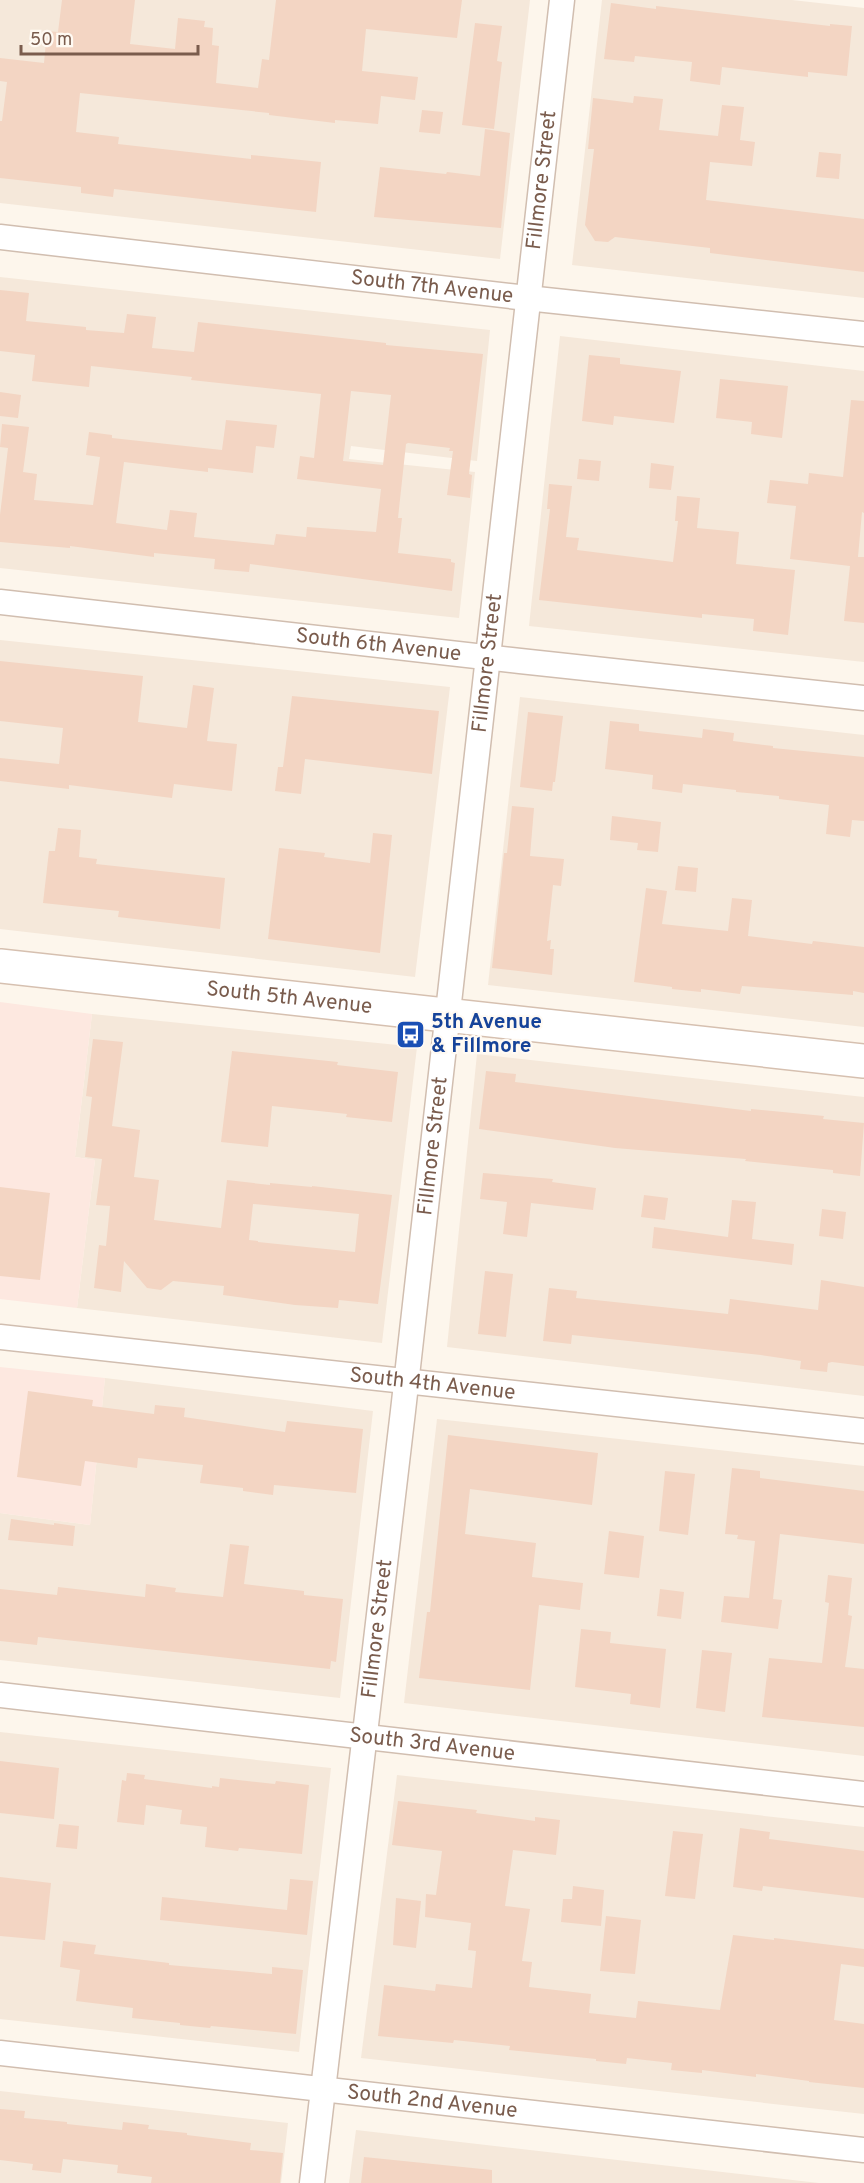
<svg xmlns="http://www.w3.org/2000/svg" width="864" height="2183" font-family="Overpass,sans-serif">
<rect width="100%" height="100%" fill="#fdf6ec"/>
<g fill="#f5e8da">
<path d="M0,0H530L500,259L0,203Z"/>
<path d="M602,0H792L864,8V298L572,265Z"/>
<path d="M0,277L490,330L477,461L351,446L349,459L475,472L459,618L0,568Z"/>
<path d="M560,336L864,371V662L529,626Z"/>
<path d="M0,640L450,687L415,977L0,929Z"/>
<path d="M520,697L864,735V1027L488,985Z"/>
<path d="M92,1014L417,1047L382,1343L77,1308L95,1160L75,1157Z"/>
<path d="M477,1054L864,1097V1396L447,1347Z"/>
<path d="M105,1378L373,1411L340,1698L0,1660V1513L90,1525Z"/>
<path d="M437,1419L864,1466V1756L404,1703Z"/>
<path d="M0,1732L331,1768L299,2052L0,2019Z"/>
<path d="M397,1775L864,1827V2114L361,2058Z"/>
<path d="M0,2091L288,2123L281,2183H0Z"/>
<path d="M356,2130L819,2183H349Z"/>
</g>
<g fill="#fde8e0">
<path d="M0,1002L92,1014L75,1157L95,1160L77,1308L0,1299Z"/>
<path d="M0,1367L105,1378L90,1525L0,1513Z"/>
</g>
<g fill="#f3d5c3" fill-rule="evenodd">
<path d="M62,0H135L130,44L175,49L178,18L205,21L204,27L213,28L212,45L219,46L216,83L258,88L262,59L269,60L276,0H462L457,38L366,29L362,71L418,77L415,100L381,96L378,124L335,120V123L269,115V113L80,93L76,132L119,137L118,144L251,159V155L321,162L316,212L114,189L113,197L81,193V187L0,178V121H2L7,82L0,81V58L44,63L47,31L58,32Z"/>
<path d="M611,3L656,9V6L830,26V24L852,26L847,76L808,72V77L722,67L720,85L690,81L692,62L635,56L634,62L604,59Z"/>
<path d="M475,23L502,26L497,61L502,62L494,129L462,125Z"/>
<path d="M634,96L663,99L659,130L718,136L722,105L744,107L740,140L755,142L752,166L710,162L706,200L864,219V272L710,253V248L658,242L615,237L608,242L595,241L585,225L594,149H588L593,98L633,103Z"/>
<path d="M422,110L443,112L440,134L419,132Z"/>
<path d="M485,129L510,133L501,228L374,217L380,167L446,174L447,172L480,176Z"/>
<path d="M819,152L841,154L839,179L816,177Z"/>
<path d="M0,290L29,293L26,321L86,327V330L124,333L127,314L156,317L152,348L194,352L198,322L386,343V345L483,354L469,474L472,475L470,498L447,495L453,451H449L450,448L408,443L406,444L398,518H402L398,553L451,559V562L455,563L452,591L250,564L249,572L214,569L215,559L154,553V557L70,546V548L0,542V515L8,448L0,447L2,424L29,427L23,472L37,474L34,500L93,505L100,457L86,455L89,432L112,435V438L222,450L226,420L277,425L274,448L256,446L253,473L208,468V472L124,462L116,523L167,530L170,510L197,513L194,537L274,545L276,534L306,537L307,527L376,532L381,489L297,479L300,456L314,458L321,394L191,380L192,377L91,366L89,387L32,381L35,355L0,351ZM351,391L391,395L383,465L343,461Z"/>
<path d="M589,355L620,358V364L681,371L674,423L614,416L613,425L582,421Z"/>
<path d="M720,379L788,386L782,438L751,434L752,422L716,418Z"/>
<path d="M0,392L21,395L18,418L0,416Z"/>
<path d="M851,400L864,401V513L862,512L858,557H864V623L844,621L850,566L790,559L796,506L767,503L770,480L808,484L809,473L843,477Z"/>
<path d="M579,459L601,461L599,481L577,479Z"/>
<path d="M651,463L674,466L671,490L649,488Z"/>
<path d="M549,484L572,486L566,537L579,538L577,550L673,562L678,521H675L677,496L700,498L697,528L739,532L736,564L795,570L788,635L753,631L754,619L702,614V618L539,600L550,509H547Z"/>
<path d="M0,661L143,676L138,722L187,728L193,685L214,688L207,741L237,744L232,791L174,784L172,798L69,785V789L0,781V758L59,764L63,728L0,721Z"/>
<path d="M292,696L439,711L432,774L305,759L301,794L275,791L278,767H283Z"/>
<path d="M528,712L563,716L555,782H553L552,791L520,787Z"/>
<path d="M610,721L639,724V731L702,738L703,729L734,733L733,741L773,746V748L864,757V821L852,820L850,837L826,834L829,805L779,799V796L736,792V790L683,784L682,793L652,789L653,775L605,769Z"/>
<path d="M512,806L534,808L530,856L564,859L561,886L553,885L547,941L551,940L550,949H554L552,975L492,968L504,853H507Z"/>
<path d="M612,816L661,822L658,852L637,850L638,843L610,840Z"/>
<path d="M58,828L81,830L79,857L97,859L96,864L225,878L220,929L118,917L119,911L43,903L49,851H55Z"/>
<path d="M373,833L392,835L380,953L268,939L279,848L325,853L324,857L370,863Z"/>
<path d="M678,866L698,868L696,892L675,890Z"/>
<path d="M646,888L667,891L662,924L728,931L732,898L752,900L748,936L812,944L813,941L864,947V993L853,991V995L742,986L740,994L701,989V992L672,989V987L634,982Z"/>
<path d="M93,1039L123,1042L112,1126L140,1130L134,1177L159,1180L154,1220L221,1228L227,1180L270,1185V1183L312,1187V1186L392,1195L378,1304L339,1300L338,1308L295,1305L223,1295L224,1286L173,1281L161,1290L147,1288L124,1261L121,1292L94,1288L99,1245L106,1246L110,1206L96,1205L102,1159L85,1157L92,1097L86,1096ZM253,1204L359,1214L355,1252L258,1242V1241L249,1240Z"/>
<path d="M232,1051L338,1062L337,1065L398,1072L392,1122L346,1117L347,1114L272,1106L268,1147L221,1142Z"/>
<path d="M486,1071L516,1074L515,1082L751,1111V1109L824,1116L823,1119L864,1123L860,1176L833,1173V1170L745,1161L746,1159L615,1148L479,1129Z"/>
<path d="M483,1173L553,1179L552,1182L596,1188L593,1210L531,1203L527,1237L503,1234L507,1202L480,1199Z"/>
<path d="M0,1187L50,1193L40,1280L0,1276Z"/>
<path d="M644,1195L668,1198L665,1220L641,1217Z"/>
<path d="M732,1200L756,1202L752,1239L794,1244L792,1265L652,1248L654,1227L728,1237Z"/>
<path d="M822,1209L846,1212L843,1239L819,1236Z"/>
<path d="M485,1271L513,1274L506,1337L478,1334Z"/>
<path d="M821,1280L864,1287V1366L832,1362L828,1363L827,1372L800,1369L801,1361L761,1355L572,1335L571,1344L543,1341L549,1288L577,1291L576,1298L728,1314L730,1299L818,1310Z"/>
<path d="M28,1391L93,1400L92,1406L154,1414L155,1405L185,1408L184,1417L285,1432L287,1421L363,1429L356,1493L274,1485L273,1495L243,1491V1488L200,1483L203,1465L138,1458L137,1468L85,1461L81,1486L17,1477Z"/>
<path d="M448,1435L598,1453L592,1505L470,1489L465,1534L536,1543L532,1577L583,1583L580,1610L539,1605L530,1690L419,1678L427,1612H430Z"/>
<path d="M732,1468L760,1471V1478L864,1491V1544L780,1534L773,1599L782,1600L778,1629L721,1622L724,1596L749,1598L755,1541L737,1539L738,1535L725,1534Z"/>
<path d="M665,1471L695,1474L688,1535L659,1531Z"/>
<path d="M11,1519L54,1525V1523L75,1526L73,1546L8,1540Z"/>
<path d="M609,1531L644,1536L639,1578L604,1574Z"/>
<path d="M230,1544L249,1546L244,1584L304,1591V1595L343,1599L336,1662L331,1661L330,1669L38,1637L37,1645L0,1641V1589L57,1595L58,1587L145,1597L146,1584L176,1588L175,1592L223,1597Z"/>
<path d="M828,1575L852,1578L848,1615L852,1616L845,1667L864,1669V1727L762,1717L769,1658L822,1663L829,1603L825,1602Z"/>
<path d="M660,1589L684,1592L681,1619L657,1616Z"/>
<path d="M581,1629L611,1632L610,1643L666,1649L660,1708L630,1704L631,1694L575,1687Z"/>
<path d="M702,1650L732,1653L725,1712L696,1708Z"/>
<path d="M0,1761L59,1768L54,1819L0,1813Z"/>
<path d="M127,1773L145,1775L144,1779L212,1788V1786L219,1787L220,1778L275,1784L276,1781L309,1785L302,1854L239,1848L238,1851L205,1847L207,1827L180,1824L182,1810L146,1805L144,1825L117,1822L122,1780L126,1781Z"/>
<path d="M398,1801L477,1810L476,1813L535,1821V1817L560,1820L556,1855L513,1850L505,1906L530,1909L522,1961L532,1962L529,1987L591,1994L589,2013L636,2018L638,2001L720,2010L733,1935L774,1940V1938L864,1949V1967L841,1964L834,2020L864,2024V2088L809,2082V2081L756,2074V2077L702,2070V2073L671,2070L672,2063L627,2058L626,2064L596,2061V2059L509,2050L510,2046L454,2040L453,2043L378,2036L384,1985L435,1991L436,1984L472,1988L476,1951L468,1950L471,1923L425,1917L426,1894L436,1895L442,1851L392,1845Z"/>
<path d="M59,1824L79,1826L77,1849L56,1847Z"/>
<path d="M740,1828L770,1832L769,1839L864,1851V1898L763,1886L762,1891L733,1887Z"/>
<path d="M673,1831L703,1834L695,1899L665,1896Z"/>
<path d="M0,1877L51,1883L45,1940L0,1936Z"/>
<path d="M290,1879L313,1881L307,1935L160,1920L162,1897L287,1910Z"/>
<path d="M573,1886L604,1890L601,1926L561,1922L563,1899H572Z"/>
<path d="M396,1898L421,1901L416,1948L393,1945Z"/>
<path d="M606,1916L641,1920L635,1974L600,1971Z"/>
<path d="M63,1941L96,1945L94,1954L169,1963V1965L272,1974V1967L303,1970L296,2034L211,2026L210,2028L180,2025V2023L132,2018L133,2008L76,2001L80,1970L60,1967Z"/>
<path d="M0,2109L25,2111L24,2118L67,2122V2124L122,2130L123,2122L149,2125L148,2129L187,2133V2135L251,2143L250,2150L283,2153L280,2183H151L152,2177L117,2173L118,2165L63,2159L61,2173L32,2170L33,2164L0,2160Z"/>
<path d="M364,2157L492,2170V2183H361Z"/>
</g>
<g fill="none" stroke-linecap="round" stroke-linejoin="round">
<defs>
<g id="street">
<path id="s1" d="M0,237L527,298L864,334"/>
<path id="s2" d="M0,602L520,661L864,698"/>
<path id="s3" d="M0,1337L864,1431"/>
<path id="s4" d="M0,1695L864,1794"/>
<path id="s5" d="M0,2053L864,2150"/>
<path id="s6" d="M312,2183L403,1411L562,0"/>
</g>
<g id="secondary">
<path id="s7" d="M0,966L864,1061"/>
</g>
</defs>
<use href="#street" stroke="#d1beb0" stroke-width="27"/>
<use href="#secondary" stroke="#d6c0b0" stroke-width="36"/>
<use href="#street" stroke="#fff" stroke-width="24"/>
<use href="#secondary" stroke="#fff" stroke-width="33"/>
</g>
<defs>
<symbol id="bus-square" viewBox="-11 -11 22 22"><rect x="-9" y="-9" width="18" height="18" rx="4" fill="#1a4fb4" stroke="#fffaf3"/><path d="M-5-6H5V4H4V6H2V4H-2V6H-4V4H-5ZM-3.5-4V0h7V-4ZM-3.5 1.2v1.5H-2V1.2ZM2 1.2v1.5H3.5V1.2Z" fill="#fff"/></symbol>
</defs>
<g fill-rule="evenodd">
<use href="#bus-square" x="394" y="1018" width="33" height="33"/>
</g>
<g text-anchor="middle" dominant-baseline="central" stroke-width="4.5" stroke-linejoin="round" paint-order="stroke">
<g font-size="21" fill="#7a5c4d" stroke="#fffaf3">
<text stroke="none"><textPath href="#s6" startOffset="2016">Fillmore Street</textPath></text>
<text stroke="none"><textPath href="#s1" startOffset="435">South 7th Avenue</textPath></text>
<text stroke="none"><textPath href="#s2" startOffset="381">South 6th Avenue</textPath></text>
<text stroke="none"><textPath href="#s6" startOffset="1530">Fillmore Street</textPath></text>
<text stroke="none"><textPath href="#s7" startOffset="291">South 5th Avenue</textPath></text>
<text stroke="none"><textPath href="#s6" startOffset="1044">Fillmore Street</textPath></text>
<text stroke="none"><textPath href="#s3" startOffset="435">South 4th Avenue</textPath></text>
<text stroke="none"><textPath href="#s6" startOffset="558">Fillmore Street</textPath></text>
<text stroke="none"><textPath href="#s4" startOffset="435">South 3rd Avenue</textPath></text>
<text stroke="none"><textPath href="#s5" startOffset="435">South 2nd Avenue</textPath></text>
</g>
<g font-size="21" font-weight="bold" fill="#164399" stroke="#fffaf3" text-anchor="start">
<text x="431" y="1022">5th Avenue<tspan x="431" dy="24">&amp; Fillmore</tspan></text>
</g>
</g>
<path d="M21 45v9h177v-9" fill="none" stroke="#7a5c4d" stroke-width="3"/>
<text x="30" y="45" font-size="18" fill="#7a5c4d" stroke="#fffaf3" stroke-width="4.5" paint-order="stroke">50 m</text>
</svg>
